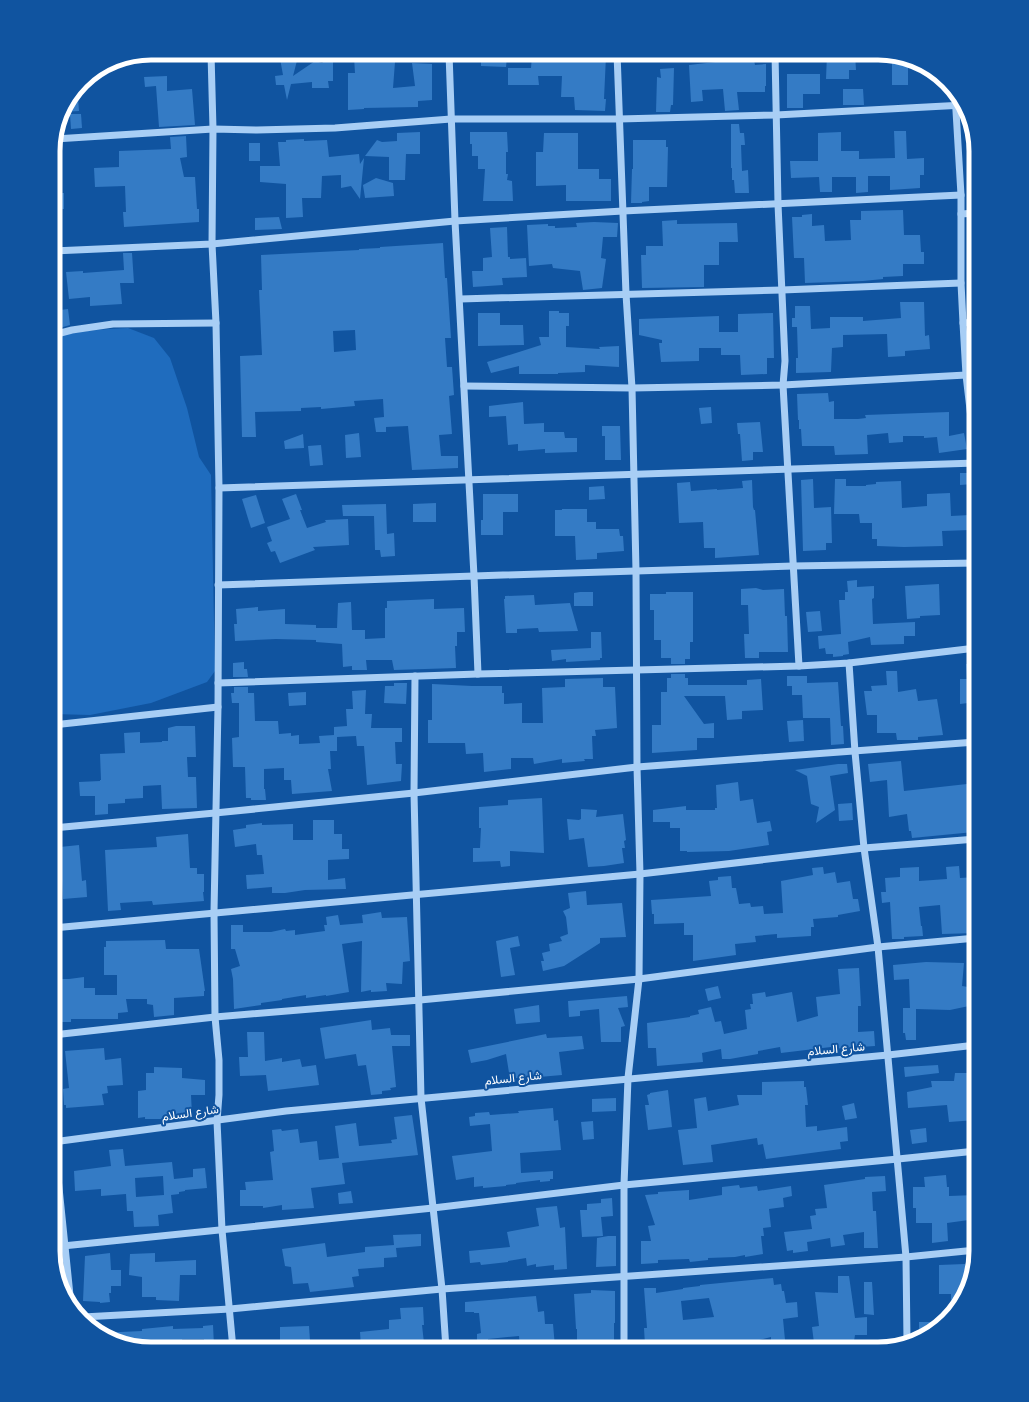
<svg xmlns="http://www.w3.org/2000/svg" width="1029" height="1402" font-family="'Fira Sans Condensed',Vazirmatn,sans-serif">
<rect width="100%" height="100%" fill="#1054a0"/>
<path fill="#1f6cbe" d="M128,328L154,338L170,358L187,408L199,457L211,475L215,671L207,682L151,703L90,715L53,714V337C78,331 102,329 128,328Z"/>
<g fill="#347bc5" fill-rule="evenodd">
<path d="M279,53H299L293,76L315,61L322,63L333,54V81H328L329,88H312V82L291,84L287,100L284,85H276L275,76L283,75Z"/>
<path d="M385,53H417V60L395,62L393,88L415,86L412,63L432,64V100L418,101V107L364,108V109L348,110V73H355L354,57L368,56L385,61Z"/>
<path d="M541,53L606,56L604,99H606L605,111L575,110L574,97H561L562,76H538L539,85H508V68H531L532,55H541Z"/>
<path d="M724,54H739V61L754,60L755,65L766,64V86H765V92H737L739,110L725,111L723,89L702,90L703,101L691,102L689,65L724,61Z"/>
<path d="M827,54H855L856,70H849V79H826Z"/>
<path d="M892,56L908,60V85H892Z"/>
<path d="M481,57H507L506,67L481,66Z"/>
<path d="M674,68L673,105H671L670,112H656L657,77L661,78L660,69Z"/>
<path d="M787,74H820V94H803V108H787Z"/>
<path d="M167,76V91L192,89L195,125L159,127L156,86L145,87L144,77Z"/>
<path d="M843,89H863L864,105H843Z"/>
<path d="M78,98L79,111L62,112L63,108L70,99Z"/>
<path d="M70,114H81L82,128L71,129Z"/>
<path d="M731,124H739L740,133H744L745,145H741L742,171L748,170L749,193H735L734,180H732V168H731Z"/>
<path d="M894,131H906L907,159L924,158V175H920V188L890,190V176H868V192L856,193V177H832V192H820L819,177L791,178L790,161H818V133L841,132V151H859V159L895,158Z"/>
<path d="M420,132V154H406L405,180H389V157L365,156L377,140L382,142L397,141V133Z"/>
<path d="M470,132H507L508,152H506V174H508L507,180L512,181L513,201H483L485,169H478V156H472V144H470Z"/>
<path d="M544,133H578V169H599V179H611V201H566V185L536,186V152H543Z"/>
<path d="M186,136L187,157L180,158L184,177H195L197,209H199V222L124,227L123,212H126L125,186L95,187L94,168L119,167V151L171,149L170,137Z"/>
<path d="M304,139V141L327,140L329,157L359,154L360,164L364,158L360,199L351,186L341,188V175L322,176L321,198H302L303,217L286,218V184L260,182V166H280L278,142H286V140Z"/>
<path d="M633,140H666V147H668L667,187H649V201L642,202V203H631L632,169H633Z"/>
<rect x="249" y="143" width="11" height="18"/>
<path d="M376,178L393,183L394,196L365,198L363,185Z"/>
<path d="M53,193H64V209L53,210Z"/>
<path d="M903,210L904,235H920L921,252H924V264H903V276L883,277V279L863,281L805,283L804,258H794L792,217H802V215L812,214V226L824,225L825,241L851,240L850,220H861V211Z"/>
<path d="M279,217L282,229L255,230V218Z"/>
<path d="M677,220V224L737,223L738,242H719V265H704V287L642,288L641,255H646V246H663L662,221Z"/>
<path d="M594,222L618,223L617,237H603L601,258L606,259L602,288L583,290L580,271L553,268L552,264L529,266L527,225L548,224V226H555V228L577,227L576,223Z"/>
<path d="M507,227L508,257H510V259L526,258L527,277L502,278L503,285L473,287L472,271H483V258L492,257L490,228Z"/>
<path d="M443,243L445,278H447L451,338H445L447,367H452L454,395L449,396L452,434L439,435L441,456H458V468L412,470L408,426L386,427V432H376L374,418L384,417L383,399L354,401L355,406L321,409V407L301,408V411L255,412L256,437H242L240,356L262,355L259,290H262L261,255L359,250V249L380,248V247ZM355,330L356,350L334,352L333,331Z"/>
<path d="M123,253H132L134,283H120L122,304L90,306V297L69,299L66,272L83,271V273L124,270Z"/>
<path d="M900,302H924L925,336L929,335L930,349L905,351V356L888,357L887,334L843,335V347L832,348L831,372L796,373V358H798L797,327H792V318H795V306H810L811,329L830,328V317H863V321L901,318Z"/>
<path d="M68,309L70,325L53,330V311Z"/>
<path d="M549,311H559V313H569V326H566V347L600,349L599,347L619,346V367L585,365V372L558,373V374H519V366L491,373L487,362L541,345L539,337H549Z"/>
<path d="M478,313H500V325H523L524,345L478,346Z"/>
<path d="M773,313L774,358H767V374L741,375L740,355H721V348H699V361L661,362L659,343H662V340L639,335V319L719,316V332H738V314Z"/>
<path d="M828,393L829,402L834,401V419H858L866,418L865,415L949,412V436L964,433L967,449L939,453L937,437L924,438V436H903V442L889,443L888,433L867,435L868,454L835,455L834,446H802L801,429H799V420H798L797,394Z"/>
<path d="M523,402L524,424L544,423V432H564L565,438H577V452L545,453V449L518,451V444L508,445L506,416L489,417V406Z"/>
<path d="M711,407L712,423L701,424L699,408Z"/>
<path d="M760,422L763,452H753V460L742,461L740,434H738L737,423Z"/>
<path d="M602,426H620L621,460H605V436H602Z"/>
<path d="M359,433L361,457L346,458L345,435Z"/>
<path d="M303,434L304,448L285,449L284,441Z"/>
<path d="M321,445L323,465L310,466L308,446Z"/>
<path d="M960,473H972L973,484L960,485Z"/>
<path d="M813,479L814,508L831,507L832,543H826V550L803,551L801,480Z"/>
<path d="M835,479H846V486H866V485L876,484V482L901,481L902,508L927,506V494L950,493L951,516L970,515V530L942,531L943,546L904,547L877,546V539H872V523H860L859,514H834Z"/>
<path d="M752,480L753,507L754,510H755L759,555L715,558V548H704L703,522L679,523L677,483L690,482L691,491L717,489V490L743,488L742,481Z"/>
<path d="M604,486L605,499L589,500V487Z"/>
<path d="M296,494L302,510H300L307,528L326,522L325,520L348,519L349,545L313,547L315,550L280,563L275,551L271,552L267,543L272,541L267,527L290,519L282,499Z"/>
<path d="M483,494H518V512H503V535H481V520H483Z"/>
<path d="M256,495L265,523L251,528L242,499Z"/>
<path d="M436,503V522H413V504Z"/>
<path d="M386,504L387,534L394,533L395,556L381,557L380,550H375L374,516H343L342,505Z"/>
<path d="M562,509H587V522H596V529H619L620,536H623L624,551L597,553V559L576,560L575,536H555V510H562Z"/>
<path d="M857,580V587L874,586V598L872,599L873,624L915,622V636H904V644L871,645L870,637L848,642L849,654L843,655V656L833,657V654H826L825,648L819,649L818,636L841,634L839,600H845V592H848L847,581Z"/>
<path d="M939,584L940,615L920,616V618L907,619L905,586Z"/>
<path d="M756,588L763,590L784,589L785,616H787L788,652H759V658H745L744,634H749L748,605H741V589Z"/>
<path d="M580,592H593V606H574V593Z"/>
<path d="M666,592H693V642H690V659H685V664H671V658H661V640H654V610H650V594H666Z"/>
<path d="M534,595L535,605L570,603L578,631L539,632L538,628L517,629V633H506L504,599H505V596Z"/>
<path d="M434,599V609L464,608L465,632H457V646H455L456,668L394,670L392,660H366L367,670H352V666L343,667L342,644L316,642V640L276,639L235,641L234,624H237L236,609L258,607V611L285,609V624L316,625V628H337L338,603L351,602L352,630H365V639L385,638V608H387V601Z"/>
<path d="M820,611L822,631L808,632L806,612Z"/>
<path d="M591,632H601L602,658H600V660L566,662V659L552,661L551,650L591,648Z"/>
<path d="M244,662V669H247L248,677H233V663Z"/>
<path d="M966,664H976V702L960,704V679H967Z"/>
<path d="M886,671H897L898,692L916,689L918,701L937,699L943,735L918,737V740H897L896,733H877V715H867L864,691H872L871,686L887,685Z"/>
<path d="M671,674H685V678H688V685H747V680L761,679L763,710L742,711V719L727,720L725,696H684L704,724L714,723V738H697V750L652,753V725H661V692H667V678H671Z"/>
<path d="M787,676H807V683L838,682L841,726H843L844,744L831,745L830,718H803L802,695H792V686H787Z"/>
<path d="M603,678V687H615L617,728L595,730L596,736H592L593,759H584L585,761L562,763V759L534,764L533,758H511V769L484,772L483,753L466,754L465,743H428V720H432V684L472,686H502V693H504V704L522,703V723H543L542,688L565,687V679Z"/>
<path d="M394,683H407L406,704L384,703L385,686H394Z"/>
<path d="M234,687H248V693H254L255,721H278L279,734L291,733V736L299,735V744L320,743L319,736L334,735V727L347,726L346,709H353L352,691L366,690L365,714H372L371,728H402V742H395L396,764H402L401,781L367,785L364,746H357L356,736L337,737V751H330L331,769H328L332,791L292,794L291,780H284V768L264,769V789H265L266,800H251V798H246L245,767H233L232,738L239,737V703H232L231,693H234Z"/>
<path d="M306,692V705L289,706L288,693Z"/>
<path d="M803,720L804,741L789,742L787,721Z"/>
<path d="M176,726H195L196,757H187L188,777H196L197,808L162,809L161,785L143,786V798L125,799V803L108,804V814L95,815V796H80L79,782L100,781V780H101L100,754L125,753L124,733L140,732V743L162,742V741H168V728Z"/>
<path d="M901,761L904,791L976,783V809H972L974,832L912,838L911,831H909L907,814L889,817L887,780L870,782L868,764Z"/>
<path d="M838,764H847L848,773L830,776L835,810L816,823L819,807L811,804L807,776L795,770Z"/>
<path d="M738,782L740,801L753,799L757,823L770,821L772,831L767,832L769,845L729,851L687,852V851H680V828H670V822H653V810L686,806V810H715V808H717L716,785Z"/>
<path d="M542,798L544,853L510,851V866L501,867L500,861L473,862V848H480L481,828H479V807L508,805V800Z"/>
<path d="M852,803L853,820L839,821L838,804Z"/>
<path d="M581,809L597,810L596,817L623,814L626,840L624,841L625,848H622L624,863L604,866L588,867L584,838L569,840L567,819L579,820L581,819Z"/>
<path d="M313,820H334V834H342V849H349V859L328,860V880L345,878L346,889L305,890L285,893H272V887L247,889L246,875L264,874L262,855H257L256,844L235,847L233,830L246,828V825L262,823V825L293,824V840H313Z"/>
<path d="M188,834L190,868H197V874H204V892H203L204,901L153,905L152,901L120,903L121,910L108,911L105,850L157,847L156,837Z"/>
<path d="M79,845L82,881L86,880L87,897L63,899L62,881H57L56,866H62L60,847Z"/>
<path d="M959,866L960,878L976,877V933L942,934L940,905L919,907L921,926H922L923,936L904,937V939H892L890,902L882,903L881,892H886L885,878L900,877V868L919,867V881L947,879L946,867Z"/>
<path d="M823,867L824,874L835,872L837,883L850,881L853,899H858L860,911L838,915V917L813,919L814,927H811V936L777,938V934L755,936L756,942L735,944L736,955L693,961V935H684V923L654,924V914H652L651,900L711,896L709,881L718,880V877L731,876L732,888H736L739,904L750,903L751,907L763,906L764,914L783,913L781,881L813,875L812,868Z"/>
<path d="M586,891L587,905L622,903L626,937L600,938V943L564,966L543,971L541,961H544L542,953L550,951L549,944L562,941L560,937L568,934L566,917L563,911L570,908L568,893Z"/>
<path d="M381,912L382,918L407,917L410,961L403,962L402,984L386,983L387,991L371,992V990L361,992L362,941L342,944L349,992L326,996V995L306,998V995L282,999V1000L261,1003V1005L234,1009L233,979L231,969L240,966L235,949H231V925H243V932H271L285,929L286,931L295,930V935L325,931L324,925H327L326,917L338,915L340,925L363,923L362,915Z"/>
<path d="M518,936L520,946L510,948L515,975L501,977L496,941Z"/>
<path d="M165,940L166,949H199L205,991H204V996L174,998V1015L154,1017L153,1005L147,1004V999H126L128,1012L118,1013V1019H71V1022H55V1007H58L56,979H69L84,977V988H95V995H117V975H104V947H106V941Z"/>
<path d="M926,962L964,963L962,986L968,987L969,1006L950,1010L916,1009V1040H906L905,1033H903V1008H910L909,979L894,980L893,965Z"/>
<path d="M859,968L861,1006H858V1032L874,1031L875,1046L831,1049V1047L781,1053L780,1047L758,1051V1054L730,1059H722L721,1049L702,1053L703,1062L657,1066L656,1048H648L647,1023L690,1017V1016L699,1014L698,1010L711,1007L715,1022L721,1021L724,1034L747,1029L745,1010L751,1009L750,1004H753L752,994L765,992L766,997L792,992L797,1022L818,1016L816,997L840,994L838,969Z"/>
<path d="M718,986L721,998L708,1001L705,989Z"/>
<path d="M627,996L628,1007L618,1008L625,1026L621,1027V1042H601L599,1009L580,1011V1016L569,1017L568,1001Z"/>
<path d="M539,1005L540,1022L516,1024L514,1009Z"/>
<path d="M371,1020L372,1030L390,1028L391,1035H410V1046H392L396,1087L390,1088L391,1090L382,1091V1094L371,1095L366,1065L358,1066L356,1054L325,1059L320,1028Z"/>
<path d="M247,1032H264L265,1061L282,1058V1062L300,1059L302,1067L316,1065L319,1085L268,1091L266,1075L240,1076L239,1057H248Z"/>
<path d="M546,1034L547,1038L582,1036L584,1049L559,1052L562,1075L539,1077V1075L510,1079L506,1054L487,1060L471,1063L468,1050Z"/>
<path d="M104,1048L105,1060L121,1058L123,1085L107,1086L108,1093L102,1094L104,1105L66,1108V1105H64L63,1089L69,1088L65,1051Z"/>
<path d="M938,1065L939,1073L905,1077L904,1067Z"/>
<path d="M154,1067L182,1068V1078L205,1080V1095H191L192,1115L182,1116V1117L162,1119H145V1117L138,1118V1091L146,1090V1073H154Z"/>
<path d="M955,1073H969V1079H976V1120L949,1122L947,1105L908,1108L907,1092L932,1087L931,1081H954Z"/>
<path d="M804,1081V1087H806L808,1105H805L806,1127L817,1126V1131L847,1127L848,1141L840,1142L841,1149L766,1159L763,1144L758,1145L757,1138L711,1145L713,1162L683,1165L678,1130L697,1128L694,1099L706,1097L708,1111L739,1105L737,1095H762V1082Z"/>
<path d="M668,1090L672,1127L648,1130L645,1105H649L647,1095L650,1094V1093Z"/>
<path d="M616,1098V1111L592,1112V1099Z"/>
<path d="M854,1103L857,1118L845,1120L842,1106Z"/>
<path d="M553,1108L554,1121L558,1120L561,1150L520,1153L521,1173L553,1171V1179H550V1181L540,1182V1180L516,1183V1184L506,1185V1186L483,1188V1186L474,1187V1177L456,1180L452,1156L492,1151L490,1124L470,1126L469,1117L475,1116V1113L489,1112L490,1115L519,1113L518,1111Z"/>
<path d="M412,1115L418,1155L342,1163L345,1184L311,1188L314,1208L282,1210V1205L263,1208V1206H240V1190H246L245,1182L273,1180L270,1152L274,1151L272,1130L281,1129L282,1131L298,1129L300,1143L317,1141L319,1160L339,1158L335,1126L356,1123L359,1146L392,1143L391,1140L397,1139L394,1117Z"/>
<path d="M593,1121L594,1139L583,1140L581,1122Z"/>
<path d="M926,1128L927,1142L912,1144L910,1130Z"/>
<path d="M123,1149L125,1166L172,1162L174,1179L193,1177V1169L205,1168L207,1188L185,1190V1191L179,1192V1194L171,1195L173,1213L158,1215L159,1226L134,1227L133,1211H127L126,1194L101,1196V1189L75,1191L74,1171L111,1166L109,1150ZM163,1176L164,1195L136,1197L135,1178Z"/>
<path d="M946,1175L947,1187H949V1196L976,1195V1208H974L976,1219L947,1223L948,1241L932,1243V1223H916V1208H913V1187H925L924,1177Z"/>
<path d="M885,1176L886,1191L872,1192L873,1211H876L878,1248H864V1232L843,1235L845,1245L831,1247L830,1238L807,1242L808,1251L793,1253V1250L787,1251L784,1232L812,1229L810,1216L816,1215L815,1209L827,1208L824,1185L865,1179V1177Z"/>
<path d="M739,1185L740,1188L757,1186L758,1191L791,1186L792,1196L783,1198L784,1207L769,1209L771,1227L763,1228L764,1236H761L763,1254L745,1257V1255L735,1257L708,1258V1260L690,1262L689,1259L658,1260V1263L641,1264V1241H651L648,1226L655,1225L645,1195L658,1194V1192L689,1190V1200L722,1195V1187Z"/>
<path d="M351,1191L353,1203L339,1204L338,1193Z"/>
<path d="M612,1198L613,1216L601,1217L603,1236L582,1237L580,1210H587V1204L601,1203V1199Z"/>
<path d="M557,1206L560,1228L565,1227L567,1269L554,1270V1265L536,1267V1264L527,1266L526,1258L508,1261V1262L481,1265L480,1262L470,1263L469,1251L510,1247L507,1232L539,1226L536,1208Z"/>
<path d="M421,1234V1246L396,1248L397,1257L384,1258V1267L358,1269L359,1276L352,1277L354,1287L310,1292L308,1283L293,1284L291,1267L285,1266L282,1249L325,1243L327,1257L365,1252V1247L394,1245L393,1235Z"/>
<path d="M608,1236H616V1266L596,1267L597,1238Z"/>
<path d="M110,1253L111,1270H121V1286H111V1293H109L110,1302L100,1303V1302L83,1301L85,1256Z"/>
<path d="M155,1253V1262L196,1260V1275H180L179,1301L156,1300V1297H142V1277L129,1275L130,1254Z"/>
<path d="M965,1264V1279H968L963,1300L951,1312V1294H939V1265Z"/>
<path d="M838,1276H849L855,1318L867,1317V1335H855L854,1341L814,1343L812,1327L819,1326L815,1292L838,1293Z"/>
<path d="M773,1278L774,1285L781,1284L782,1291H784L786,1303L797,1302L798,1317L783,1319L785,1340L771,1341V1337L740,1345V1349H715L714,1347L696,1349H656L655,1344L645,1345L644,1328H647L644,1288H656V1293L683,1289V1288L700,1286V1285ZM709,1298L714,1317L683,1320L681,1301Z"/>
<path d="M864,1282H872L874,1315L864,1314Z"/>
<path d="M591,1290L615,1291V1323H614V1340H577V1329H576L574,1294L591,1293Z"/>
<path d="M536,1296L538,1312L544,1311L545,1324H553L555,1347L541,1349H520L519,1336L488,1339V1342L477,1343V1334L481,1333L479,1313H474V1312H465V1302Z"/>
<path d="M423,1307L424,1325H422L424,1343L411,1344V1349H374V1346L361,1347L360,1332L389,1329V1320L401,1319L400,1308Z"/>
<path d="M919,1322H941L927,1336L919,1338Z"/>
<path d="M213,1325L214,1346L204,1347V1339H182L185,1349H145L102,1336L99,1333L142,1331V1329L173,1326V1329L203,1328V1326Z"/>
<path d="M309,1326L310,1341L280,1344V1327Z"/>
</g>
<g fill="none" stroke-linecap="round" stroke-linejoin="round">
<g stroke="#a8cef5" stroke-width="7">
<path d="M211,53L213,129L212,244L216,323L219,488L218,707L214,912L215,1017L219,1060V1095L217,1121L222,1230L233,1349"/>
<path d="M449,53L455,221L474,576L793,566L976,563"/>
<path d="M617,53L626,294L632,388L636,571L637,767L640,874L639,979L628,1078L624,1185V1349"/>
<path d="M775,53L778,204L785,361L783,385L799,666"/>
<path d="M955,94L961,195V283L963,323L966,375L976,461"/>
<path d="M55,139L213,129L257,130L335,128L451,119H619L776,115L964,105"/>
<path d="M961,214L976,213"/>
<path d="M53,251L212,244L455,221L623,211L961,195"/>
<path d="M460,299L782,290L961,283"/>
<path d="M963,323L976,322"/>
<path d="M53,335L72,330L113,324L216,323"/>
<path d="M464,386L632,388L783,385L966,375"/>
<path d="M219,488L976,463"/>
<path d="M218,585L474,576L478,674"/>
<path d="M849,663L855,752L864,848L878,947L906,1257L907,1341"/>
<path d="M415,676L414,793L421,1098L442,1289L446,1349"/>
<path d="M218,683L478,674L799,666L849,663L976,648"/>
<path d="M53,725L218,707"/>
<path d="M53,828L215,813L414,793L637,767L976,742"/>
<path d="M53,928L640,874L864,848L976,839"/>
<path d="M53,1035L215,1017L420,1000L639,979L878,947L976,938"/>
<path d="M53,1129L71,1305"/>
<path d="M53,1142L286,1111L888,1055L976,1045"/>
<path d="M53,1247L433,1208L624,1185L898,1159L976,1151"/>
<path d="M83,1317L230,1309L442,1289L906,1257L976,1250"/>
</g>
</g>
<g text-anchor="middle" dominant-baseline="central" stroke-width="4" stroke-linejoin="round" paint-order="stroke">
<g font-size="12" fill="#fff" stroke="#1054a0">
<text transform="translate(836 1049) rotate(-5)">شارع السلام</text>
<text transform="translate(513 1078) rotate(-6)">شارع السلام</text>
<text transform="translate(190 1113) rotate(-8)">شارع السلام</text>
</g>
</g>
<path d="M0 0H1029V1402H0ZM151 60H878A91 91 0 0 1 969 151V1251A91 91 0 0 1 878 1342H151A91 91 0 0 1 60 1251V151A91 91 0 0 1 151 60Z" fill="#1054a0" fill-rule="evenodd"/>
<path fill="none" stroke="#fff" stroke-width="5" d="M151 60H878A91 91 0 0 1 969 151V1251A91 91 0 0 1 878 1342H151A91 91 0 0 1 60 1251V151A91 91 0 0 1 151 60Z"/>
</svg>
